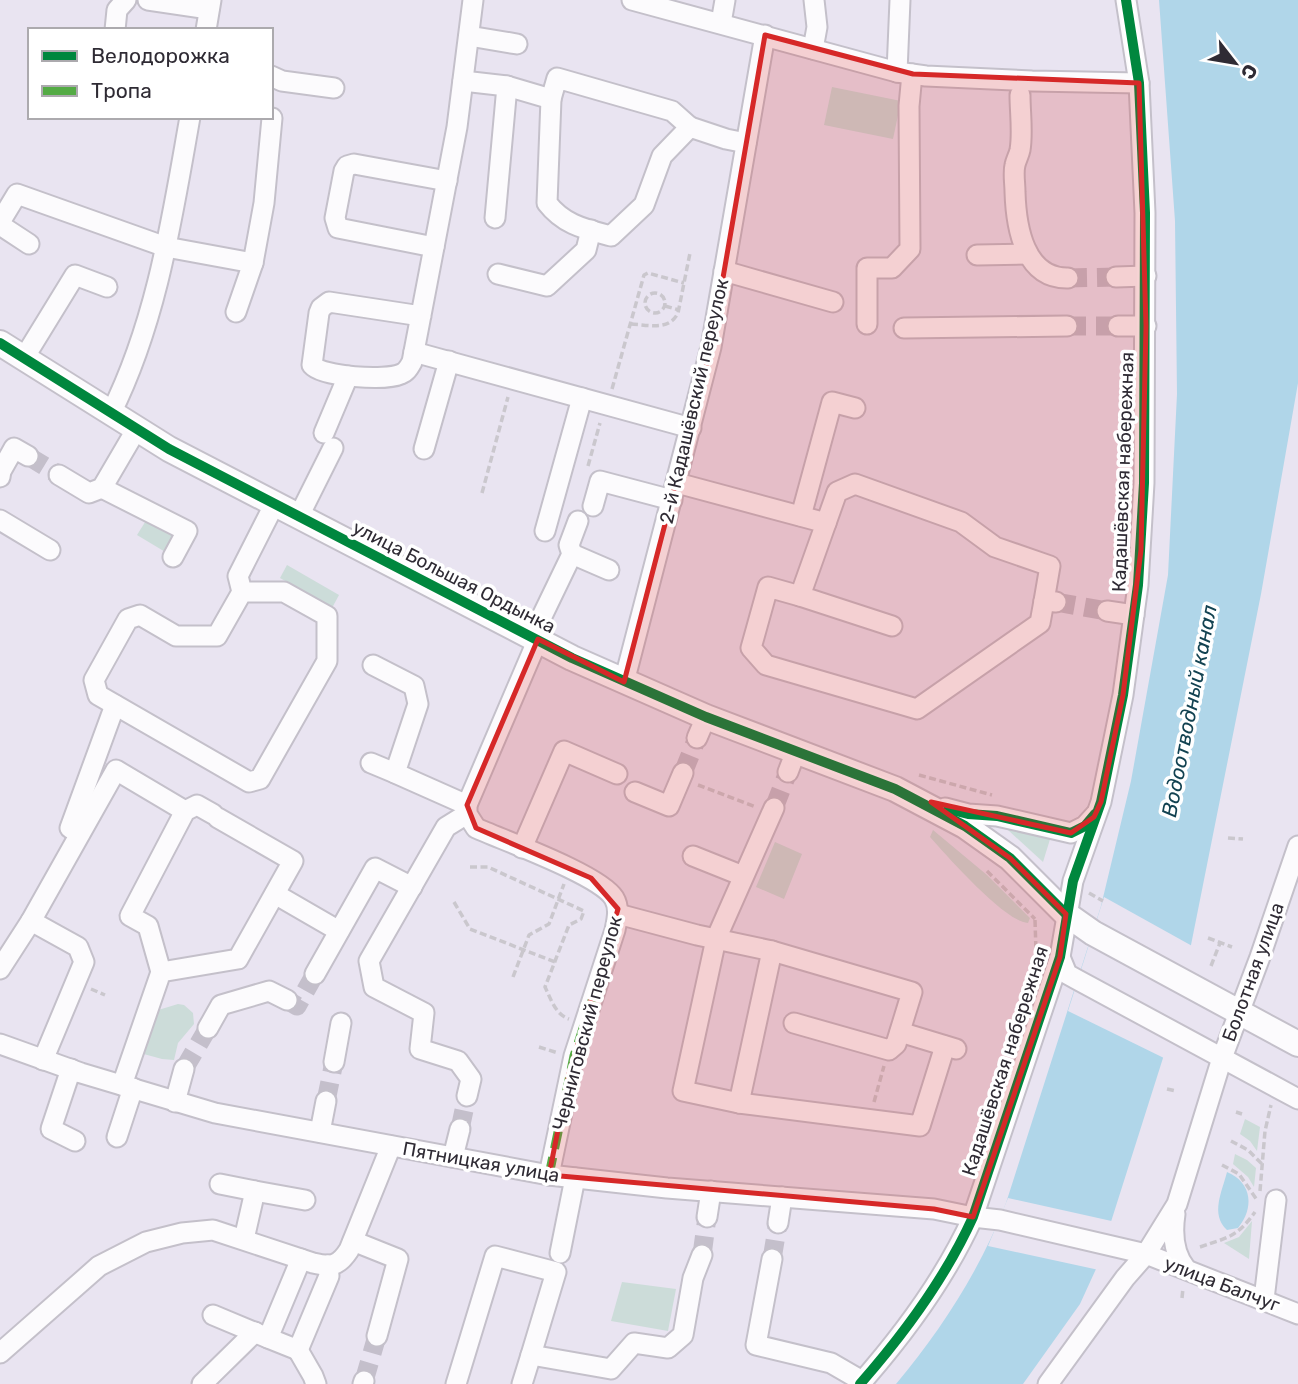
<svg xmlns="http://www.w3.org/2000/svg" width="1298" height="1384" font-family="Rubik,sans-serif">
<rect width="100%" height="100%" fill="#e9e4f1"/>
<g fill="#ccdcd9">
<path d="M832,87L901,101L893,139L824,125Z"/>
<path d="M147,519L177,534L167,553L137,535Z"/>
<path d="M287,565L339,595L332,608L280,578Z"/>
<path d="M1010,826L1051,836L1043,862L1008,830Z"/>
<path d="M933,830L987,875L1030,918L1028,923C1005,922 947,856 930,837Z"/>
<path d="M775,842L802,854L784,899L756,887Z"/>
<path d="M178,1004L184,1005L193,1013L194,1024L178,1043L174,1060L162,1059L140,1053L155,1011Z"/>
<path d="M1245,1119L1260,1127L1257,1151L1250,1141L1240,1134Z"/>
<path d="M1235,1154L1247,1160L1256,1168L1254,1187L1248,1177L1233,1164Z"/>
<path d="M1252,1221L1249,1259L1224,1243L1239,1237Z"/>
<path d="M622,1282L676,1289L668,1331L611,1321Z"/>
</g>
<g fill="#b0d6e9">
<path d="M1159,0H1298V383L1261,594L1191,945L1163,1058L1096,1269L1080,1304L1023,1384H896C942,1329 980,1270 1006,1203L1101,906L1131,781L1168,575L1177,394L1175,221Z"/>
<path d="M1227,1172C1253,1183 1254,1209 1238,1228L1227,1230C1210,1214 1222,1192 1227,1172Z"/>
</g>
<g fill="#e9e4f1">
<path d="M1104,897L1194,947L1166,1059L1068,1011Z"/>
<path d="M1008,1198L1116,1222L1099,1270L988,1246Z"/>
</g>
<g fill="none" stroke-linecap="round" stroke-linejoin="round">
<g stroke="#c4bfcb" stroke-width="19" stroke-dasharray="19 10" stroke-linecap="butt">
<path d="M1068,278L1116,277"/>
<path d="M1067,326H1118"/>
<path d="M28,456L59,475"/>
<path d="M1056,602L1107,611"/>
<path d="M683,773L697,738"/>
<path d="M774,808L788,772"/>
<path d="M287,1000L297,1006L315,974"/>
<path d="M184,1069L208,1028"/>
<path d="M326,1101L334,1062"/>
<path d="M460,1129L467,1096"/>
<path d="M702,1255L707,1217"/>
<path d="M772,1259L778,1223"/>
<path d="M364,1381L377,1336"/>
</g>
<defs>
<g id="minor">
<path d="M148,0L209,9"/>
<path d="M632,0L897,72L926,76L1032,81L1139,83"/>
<path d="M721,23L725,0"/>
<path d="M115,30L117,10L126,0"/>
<path d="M206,30L211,0"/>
<path d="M469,36L517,44"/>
<path d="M813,49L817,27L814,0"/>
<path d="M897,72L900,0"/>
<path d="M271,76L282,81L334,88"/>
<path d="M463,81L507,86L495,218"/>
<path d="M507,86L551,99L547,203C564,225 585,229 611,236L644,205L662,156L690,127L726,139L746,143"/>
<path d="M1020,95C1020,113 1023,133 1020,150C1019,155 1016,160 1015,165C1013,173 1015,183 1015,192C1016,226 1024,279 1068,278"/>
<path d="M551,99L557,78L672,111L690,127"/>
<path d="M0,222L17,194L166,247L253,263L264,203L272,118"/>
<path d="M0,225L29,244"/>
<path d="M434,247L338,228L335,218L344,171L347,166L354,164L447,181"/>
<path d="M977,255L1028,254"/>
<path d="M724,271L833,302"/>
<path d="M498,274L547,286L586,250L591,230"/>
<path d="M1116,277L1146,276"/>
<path d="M236,312L253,263"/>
<path d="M421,316L329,302L321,308L319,313L312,365C322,377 386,381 401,374C407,372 409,367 412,362L457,127L473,0"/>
<path d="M867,324V268H892L910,249L909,106L912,74"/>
<path d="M1118,326H1146"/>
<path d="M904,328L1067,326"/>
<path d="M414,352L691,428"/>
<path d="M24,358L75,275L107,287"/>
<path d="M111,413C157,321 172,218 190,117"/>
<path d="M324,433L348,376"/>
<path d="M424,449L449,361"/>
<path d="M59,475L89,493L102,488L136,430"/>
<path d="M0,477L1,471L14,448L28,456"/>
<path d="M677,483L826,523L800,596L892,626"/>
<path d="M102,488L187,531L173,557"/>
<path d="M593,506L600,481L672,500"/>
<path d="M299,516L333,448"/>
<path d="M801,516L832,402L855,408"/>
<path d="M0,520L50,550"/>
<path d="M826,523L837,492L855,484L961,522L995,547L1050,566L1044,601"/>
<path d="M545,531L582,398"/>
<path d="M572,554L609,570"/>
<path d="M242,592L217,636H176L140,615L128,619L94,680L98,695L249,782L260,779L327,661V616L284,592H242L238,576L275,503"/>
<path d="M800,596L768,587L751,648L766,665L917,709L1040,623L1044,601L1056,602"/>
<path d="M1107,611L1134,615"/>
<path d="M532,637L572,554L569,545L578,521"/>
<path d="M538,639L467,805V814L476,828C505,841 600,875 614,898C620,908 617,920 615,930L574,1056L549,1175"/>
<path d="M373,665L414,686L418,704L395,773L467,805"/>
<path d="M624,682L711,347L765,35"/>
<path d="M697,738L706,717"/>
<path d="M371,763L395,773"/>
<path d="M788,772L796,751"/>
<path d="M635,792L669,806L683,773"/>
<path d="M945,808L968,814L997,816L1071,833L1085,826L1095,815"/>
<path d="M467,814L446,827L369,961L374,987L424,1013L420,1049L458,1061L471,1079L467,1096"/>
<path d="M80,833L70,828L115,705"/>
<path d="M522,848L564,751L617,774"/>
<path d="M693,856L743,876"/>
<path d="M275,894L339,931"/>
<path d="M618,914L697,935L772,951L912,992L896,1044L889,1050L794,1023"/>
<path d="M31,921L116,770L185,811"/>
<path d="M772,951L739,1103L683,1091L716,939L774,808"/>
<path d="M1060,957L1067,974L1076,979L1298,1099"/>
<path d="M0,969L31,921L78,947L84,962L43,1060"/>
<path d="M161,972L148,926L130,916L185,811L197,805L213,814"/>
<path d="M315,974L375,868L412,887"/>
<path d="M208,1028L221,1005L269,991L287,1000"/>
<path d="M900,1032L956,1049"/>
<path d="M0,1044L81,1073L215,1113L549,1175L667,1188L934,1209L973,1217L1000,1220L1146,1254L1298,1314"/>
<path d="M334,1062L341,1023"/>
<path d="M71,1069L51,1129L75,1141"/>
<path d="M122,1085L161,972L238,959L293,861L218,818"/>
<path d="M175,1102L184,1069"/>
<path d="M739,1103L920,1126L945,1046"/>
<path d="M320,1132L326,1101"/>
<path d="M117,1137L133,1088"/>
<path d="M453,1157L460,1129"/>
<path d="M220,1184L255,1191"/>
<path d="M1175,1214C1172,1234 1173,1253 1186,1269"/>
<path d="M707,1217L711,1191"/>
<path d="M778,1223L782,1197"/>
<path d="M244,1239L255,1191L305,1200"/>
<path d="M353,1241L398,1259L377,1336"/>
<path d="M560,1253L575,1178"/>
<path d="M772,1259L756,1345L831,1363L862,1381"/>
<path d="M1264,1299L1276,1200"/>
<path d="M213,1315L268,1338L301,1259"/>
<path d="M268,1338L298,1350L329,1276L328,1265"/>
<path d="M298,1350L313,1376L316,1384"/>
<path d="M0,1353L99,1266L146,1242L182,1233L213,1230L313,1263C331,1267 338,1267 349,1250L391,1146"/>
<path d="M202,1384L255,1332"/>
<path d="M363,1384L364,1381"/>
<path d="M456,1384L495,1256L556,1272L531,1355"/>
<path d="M522,1384L531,1355L611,1369L634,1343L668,1348L683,1335L693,1278L702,1255"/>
<path d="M860,1384C904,1334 945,1279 973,1217L1060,957L1073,881L1101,802L1123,695L1138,585L1144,483L1145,213L1139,83L1126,0"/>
<path d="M1048,1384L1125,1278L1146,1254L1177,1204L1222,1058L1260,957L1298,846"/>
</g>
<path id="major" d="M0,343L169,449L572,658L706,717L895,789L965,826L1010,858L1066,914L1093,933L1298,1044"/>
</defs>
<use href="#minor" stroke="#c4c0ca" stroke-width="23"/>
<use href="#major" stroke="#c4c0ca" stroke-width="28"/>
<g stroke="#cac7cd" stroke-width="3.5" stroke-dasharray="7 3.5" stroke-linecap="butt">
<circle cx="655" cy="303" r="10"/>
<path d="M665,306L679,310"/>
<path d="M631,324C649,325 669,331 678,313L690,253"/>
<path d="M612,389L644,275L648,273L684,283"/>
<path d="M588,466L600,423"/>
<path d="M482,493L508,397"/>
<path d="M919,775L992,795"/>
<path d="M698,785L756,807"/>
<path d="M1228,838L1243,839"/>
<path d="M470,867H488L584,911L581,919L569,925L545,987C551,999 555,1014 569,1019"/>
<path d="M987,871L1035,919"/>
<path d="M1089,893L1103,901"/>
<path d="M454,902L470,929L555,962"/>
<path d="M1035,920L1036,952"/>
<path d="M1208,938L1232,947"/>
<path d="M1211,966L1220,943"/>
<path d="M513,977L529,935L549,924L564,884"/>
<path d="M91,989L105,995"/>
<path d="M539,1047L558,1053"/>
<path d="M1167,1089L1176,1091"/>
<path d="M874,1102L884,1066"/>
<path d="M1236,1112L1242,1114"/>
<path d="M982,1138L977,1136L1000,1064L997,1063"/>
<path d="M1231,1141L1248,1150L1262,1164"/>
<path d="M1222,1165L1239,1174L1257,1200"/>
<path d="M1260,1191L1265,1131L1271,1105"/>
<path d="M1200,1247C1229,1237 1237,1237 1255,1212"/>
<path d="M1182,1298L1183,1288"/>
</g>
<use href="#minor" stroke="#fcfbfd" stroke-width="19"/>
<use href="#major" stroke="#fcfbfd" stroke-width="24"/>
<path stroke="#54ab45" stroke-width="9" stroke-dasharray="18 9" stroke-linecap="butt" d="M549,1175L574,1056L615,930"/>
<defs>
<g id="cycleway">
<path d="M0,343L169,449L572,658L706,717L895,789L965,826L1010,858L1066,914"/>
<path d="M948,809L968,814L997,816L1071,833L1085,826L1095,814"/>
<path d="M860,1384C904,1334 945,1279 973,1217L1060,957L1073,881L1101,802L1123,695L1138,585L1144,483L1145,213L1139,83L1126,0"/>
</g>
</defs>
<use href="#cycleway" stroke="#fff" stroke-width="15"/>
<use href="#cycleway" stroke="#00873e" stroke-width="10"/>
</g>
<path fill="#d62828" fill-opacity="0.2" stroke="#d62828" stroke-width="5" stroke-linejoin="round" d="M765,35L913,74L1139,83L1146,326L1141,550L1123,695L1101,802L1094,817L1071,833L931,802L1010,858L1066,914L1060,957L973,1217L934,1209L549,1175L569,1074L618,909L591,878L476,828L467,805L538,639L624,682L711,347Z"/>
<g text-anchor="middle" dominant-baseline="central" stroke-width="7" stroke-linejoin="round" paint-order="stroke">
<g font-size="19" fill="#2f2b34" stroke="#fff">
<text transform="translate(694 401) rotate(-77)">2-й Кадашёвский переулок</text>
<text transform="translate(1123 472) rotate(-88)">Кадашёвская набережная</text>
<text transform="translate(454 577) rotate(27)">улица Большая Ордынка</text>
<text transform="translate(1253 972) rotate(-70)">Болотная улица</text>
<text transform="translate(587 1023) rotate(-75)">Черниговский переулок</text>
<text transform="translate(1005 1061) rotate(-72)">Кадашёвская набережная</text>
<text transform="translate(481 1162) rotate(10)">Пятницкая улица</text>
<text transform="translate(1222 1284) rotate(21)">улица Балчуг</text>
</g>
<g font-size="21" font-style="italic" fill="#124251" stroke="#fff">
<text transform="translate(1189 711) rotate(-79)">Водоотводный канал</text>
</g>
</g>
<rect x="28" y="28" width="245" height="91" fill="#ffffff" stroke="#acaaae" stroke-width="2"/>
<rect x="42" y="51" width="35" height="10" fill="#00873e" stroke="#acaaae" stroke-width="2"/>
<text x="91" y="63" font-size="21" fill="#2f2b34">Велодорожка</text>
<rect x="42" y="86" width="35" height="10" fill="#54ab45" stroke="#acaaae" stroke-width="2"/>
<text x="91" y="98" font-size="21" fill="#2f2b34">Тропа</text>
<g transform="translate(1235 63) rotate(121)" stroke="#ffffff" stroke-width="5" paint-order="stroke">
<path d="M0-5L12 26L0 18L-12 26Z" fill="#2f2b34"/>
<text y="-10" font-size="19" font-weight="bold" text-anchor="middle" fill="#2f2b34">С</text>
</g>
</svg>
